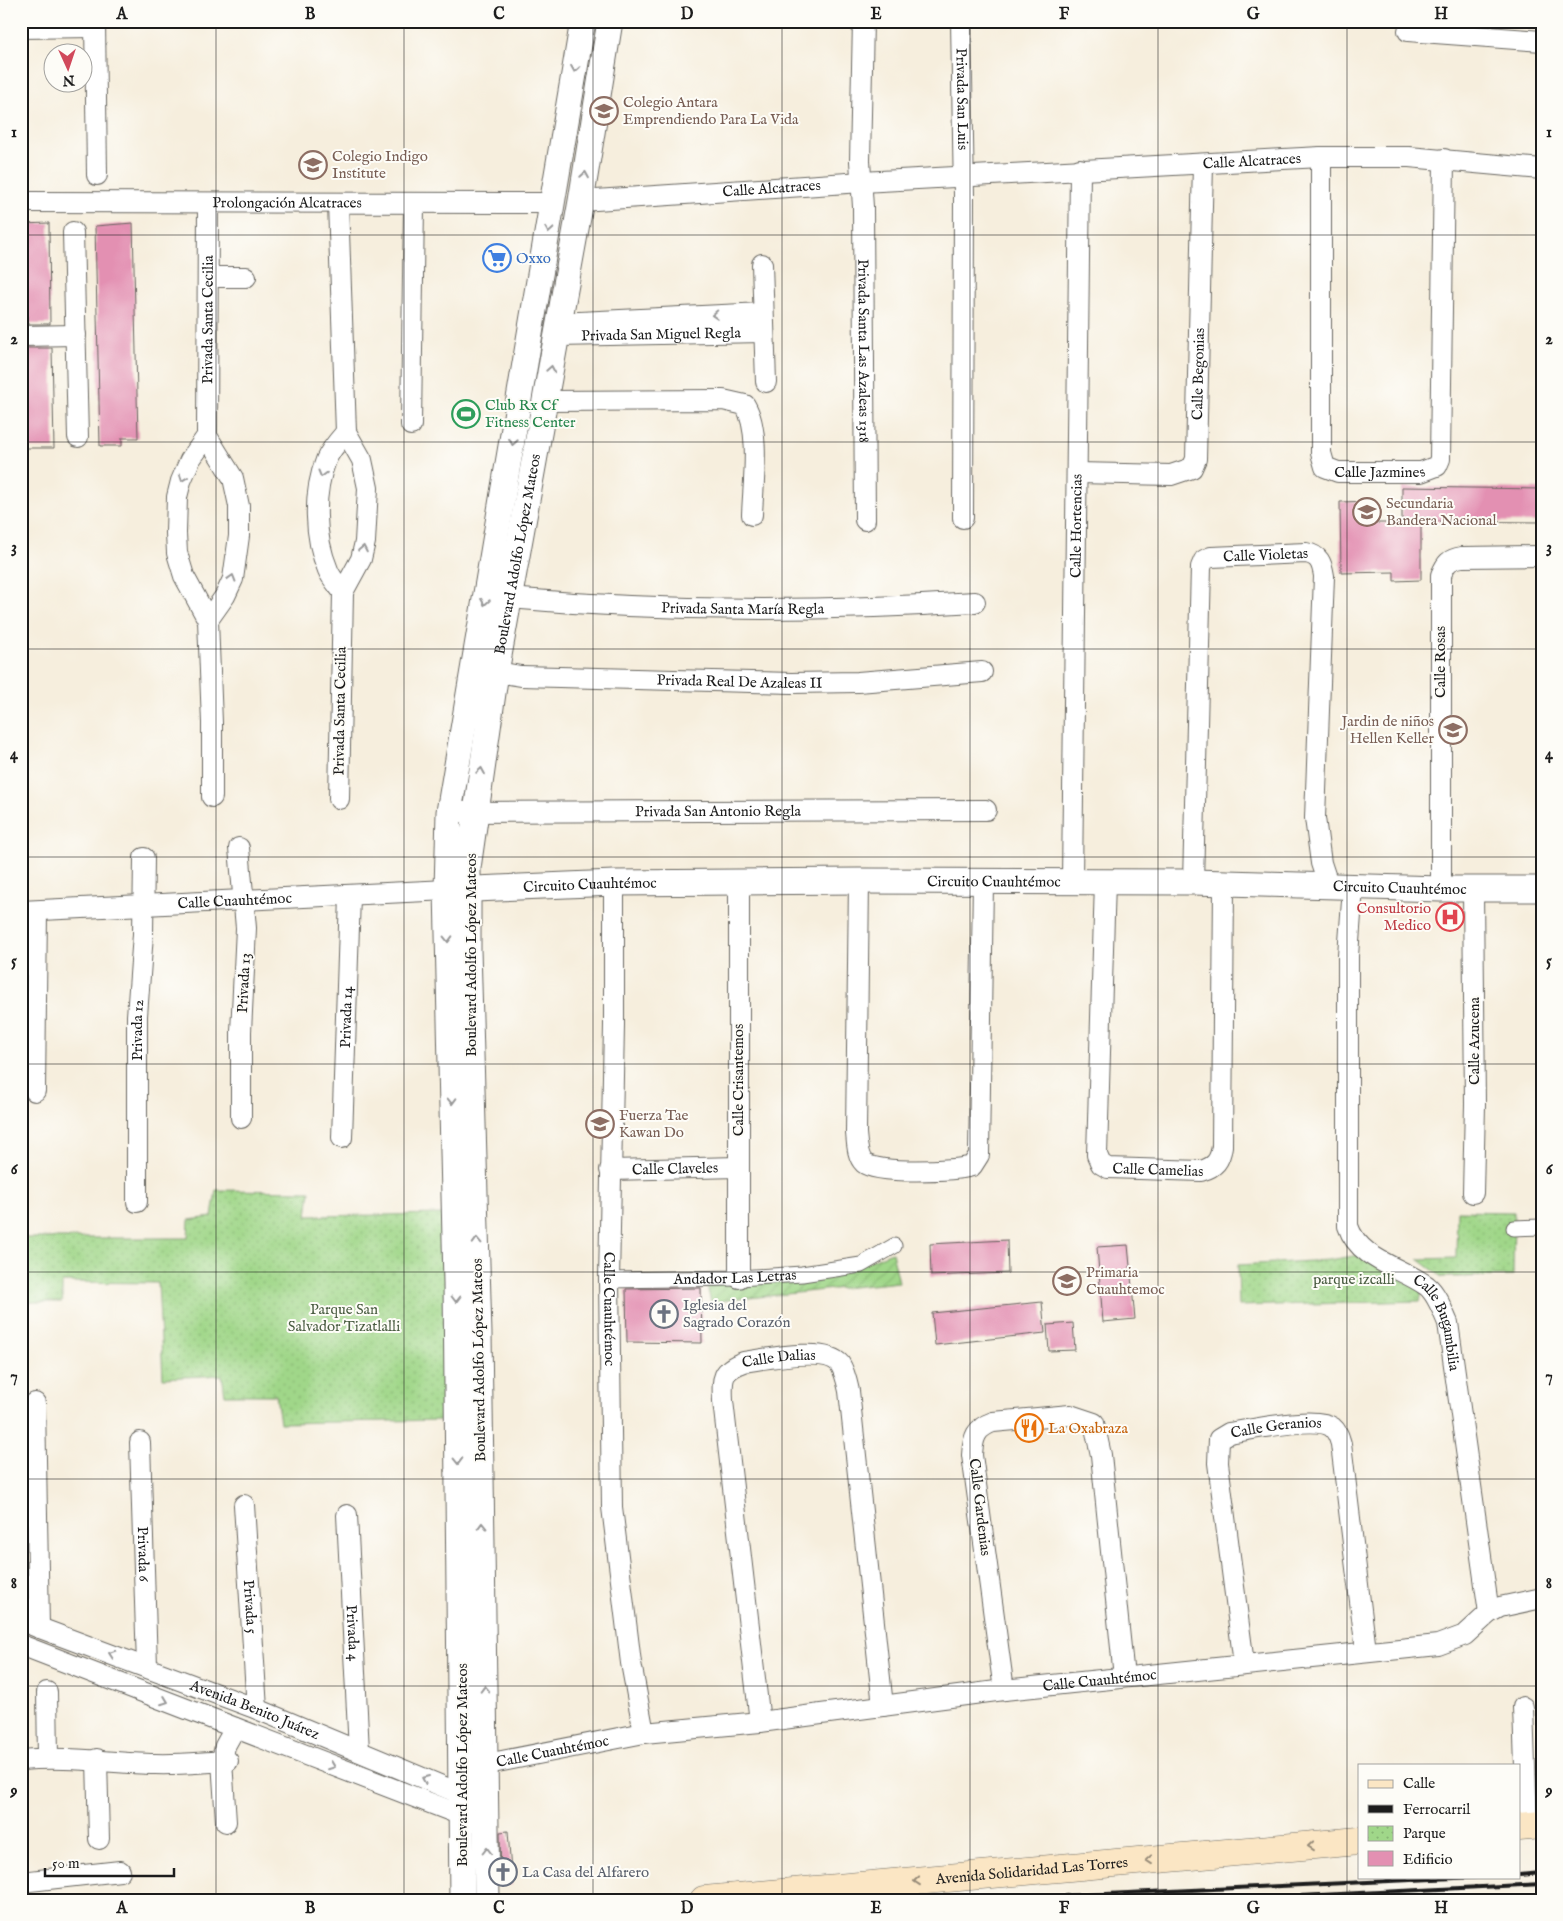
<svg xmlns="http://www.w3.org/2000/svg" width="1563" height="1921" font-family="'IM FELL English',serif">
<defs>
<pattern id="park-dots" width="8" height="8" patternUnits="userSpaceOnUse" patternTransform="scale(1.25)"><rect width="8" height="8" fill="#a0d789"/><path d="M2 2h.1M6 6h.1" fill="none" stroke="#89b876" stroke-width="1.8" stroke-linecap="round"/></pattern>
<pattern id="garden-furrows" width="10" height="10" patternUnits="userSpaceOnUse" patternTransform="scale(1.25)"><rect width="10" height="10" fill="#a0d789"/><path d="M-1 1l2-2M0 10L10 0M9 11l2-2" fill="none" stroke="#89b876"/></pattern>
</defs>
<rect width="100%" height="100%" fill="#fdfcf7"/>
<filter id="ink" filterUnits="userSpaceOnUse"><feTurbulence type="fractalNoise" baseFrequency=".02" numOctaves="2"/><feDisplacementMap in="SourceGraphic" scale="10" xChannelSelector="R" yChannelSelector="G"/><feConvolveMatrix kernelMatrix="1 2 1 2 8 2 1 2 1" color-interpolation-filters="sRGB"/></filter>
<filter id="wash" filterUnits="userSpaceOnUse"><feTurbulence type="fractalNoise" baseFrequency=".0096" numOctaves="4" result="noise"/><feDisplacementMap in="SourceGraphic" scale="20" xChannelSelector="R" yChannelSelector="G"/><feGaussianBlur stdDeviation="1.12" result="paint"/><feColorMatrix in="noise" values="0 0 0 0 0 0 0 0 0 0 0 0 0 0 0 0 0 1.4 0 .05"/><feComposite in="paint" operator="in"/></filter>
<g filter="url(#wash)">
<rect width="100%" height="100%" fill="#f6eedd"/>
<g fill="url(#park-dots)" stroke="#5e7a52">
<path d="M216,1190L310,1191L307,1216L448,1214L444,1420L280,1423L276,1395H225L222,1375L163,1378L158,1283L62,1282V1302H21V1238H188L189,1220L212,1217Z"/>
<path d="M1457,1211L1514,1212L1513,1276L1442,1277L1418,1259L1456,1258Z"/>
<path d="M1360,1255L1422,1291L1420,1301L1239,1306L1238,1265L1329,1260Z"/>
</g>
<path fill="url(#garden-furrows)" stroke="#5e7a52" d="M892,1252L899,1282L711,1302L706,1282L835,1275Z"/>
<g id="blocks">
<g fill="#e390b2">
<path d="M49,223L50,324H28V316L21,317V224Z"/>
<path d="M133,223L138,438H122V446H100L95,226Z"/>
<path d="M28,348H52L54,448H21V350Z"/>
<path d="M1402,487L1542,489L1541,522L1421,521V580L1394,581V572L1341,573L1340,502L1374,501V523H1402Z"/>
<path d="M1007,1240L1008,1273L931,1276L930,1244Z"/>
<path d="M1128,1245L1135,1319L1103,1322L1097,1247Z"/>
<path d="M701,1288L702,1343L627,1342L626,1289Z"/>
<path d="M1042,1302L1045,1333L935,1345L932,1313Z"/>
<path d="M1073,1323L1075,1350L1049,1351L1047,1325Z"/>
<path d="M508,1831L512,1885H501L500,1832Z"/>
</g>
</g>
</g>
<g filter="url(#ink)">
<use href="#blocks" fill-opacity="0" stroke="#686660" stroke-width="1"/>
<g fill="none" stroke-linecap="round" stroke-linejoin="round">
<defs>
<g id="pedestrian">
<path d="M1514,1228L1542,1227"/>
<path id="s1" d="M609,1280L739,1278L802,1274L861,1265L894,1246"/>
</g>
<g id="minor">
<path d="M95,21L97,175"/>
<path id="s2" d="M863,21L860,161L863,207L865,520"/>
<path id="s3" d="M961,21L964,196L963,518"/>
<path d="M21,28L95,27"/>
<path d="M1408,31L1542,41"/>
<path id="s4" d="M1321,157V453L1325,467L1338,472H1421L1437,466L1440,459L1444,159"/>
<path id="s5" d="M581,201L862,182L1321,157H1409L1542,169"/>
<path id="s6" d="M21,202L554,203"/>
<path d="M338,203L346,432L362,460L368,488L365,542L361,559L343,592L339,799"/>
<path d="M73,232L78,437"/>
<path d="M762,264L766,382"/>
<path d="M208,277H246"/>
<path d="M559,323L763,313"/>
<path d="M21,336L76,335"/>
<path id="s7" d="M557,336L764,332"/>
<path d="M545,401L723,400L745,405C761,432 753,483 752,515"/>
<path d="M411,425L414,203"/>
<path d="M207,436L190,460L181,481L177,497L176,533L177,553L184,576L208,620L212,723V797"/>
<path id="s8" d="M1077,473L1171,475L1192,468L1196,459L1203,164"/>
<path d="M343,592C338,585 331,578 328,570C314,537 313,493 326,460C330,450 339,440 346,432"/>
<path id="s9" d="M509,598C665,612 820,612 975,602"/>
<path id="s10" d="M208,620L225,596L233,579L239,536V506L233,478L207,436L208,203"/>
<path id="s11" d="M496,672L521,676L791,683L858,682L982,672"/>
<path id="s12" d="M449,812L986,810"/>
<path d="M239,848L246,928L241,1032V1118"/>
<path d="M859,881L856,1133C857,1143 857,1156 864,1163C877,1174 955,1171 972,1166L979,1155L983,882"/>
<path id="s13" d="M1105,881L1097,1155L1101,1164L1108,1168L1201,1171C1215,1167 1220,1161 1222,1146L1224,883"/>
<path d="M739,882V1278"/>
<path id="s14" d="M1072,882L1080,169"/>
<path id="s15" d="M1193,882L1201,567L1204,560L1211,557L1306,553C1319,555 1322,563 1324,576L1315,818L1321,863L1329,887"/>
<path id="s16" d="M614,883V1025L609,1280L612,1507L631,1663L644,1733"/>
<path id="s17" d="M1353,887L1348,956V1226C1359,1260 1401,1267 1427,1286C1437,1294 1443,1312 1448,1323L1489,1613"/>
<path d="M1441,889V575C1446,563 1449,559 1462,557L1542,556"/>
<path id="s18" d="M21,911L447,890"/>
<path d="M35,1091L37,911"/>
<path id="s19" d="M342,1138L350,896"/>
<path id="s20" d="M610,1170L739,1167"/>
<path d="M1473,1193L1475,1104L1473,889"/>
<path id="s21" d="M137,1202V1016L143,934L144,858"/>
<path d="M35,1403L39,1628"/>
<path id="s22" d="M140,1442L147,1666"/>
<path id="s23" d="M244,1505L257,1709"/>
<path id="s24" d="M347,1515L359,1751"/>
<path id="s25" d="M21,1621L257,1709L473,1799"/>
<path d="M21,1645L474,1820"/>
<path id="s26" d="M1244,1664L1218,1463L1219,1439L1229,1433C1251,1430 1316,1415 1332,1427C1338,1432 1339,1437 1341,1444L1366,1651"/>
<path d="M1004,1690L972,1455C973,1437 976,1428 993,1422L1070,1415L1094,1423L1101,1455L1124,1677"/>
<path d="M47,1692L48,1758"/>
<path d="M1523,1707L1527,1826"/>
<path id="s27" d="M760,1722L723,1401C722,1379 721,1370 744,1362C765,1359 826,1346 840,1364C845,1372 847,1382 849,1391L883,1706"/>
<path d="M97,1759L99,1839"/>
<path d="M21,1760C67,1756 110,1763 155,1764C180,1765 203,1762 228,1761"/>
<path id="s28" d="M472,1767L644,1733L760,1722L1004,1690L1438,1645L1465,1635L1489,1613L1500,1607L1542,1598"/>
<path d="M226,1822L222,1761L225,1746L235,1728"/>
<path d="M21,1882L120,1871"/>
</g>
<g id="tertiary">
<path id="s29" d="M452,890L614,883L859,881L1193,882L1441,889H1542"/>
<path d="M462,1900L456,1283L447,890L449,812L583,21"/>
<path id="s30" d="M487,1900L479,1334L468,949V868L496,672L581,201L610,21"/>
</g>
<g id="secondary">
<path d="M1519,1827L1542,1825"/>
<path id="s31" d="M704,1900L1359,1841"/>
</g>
</defs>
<use href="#pedestrian" stroke="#686660" stroke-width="17"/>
<use href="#minor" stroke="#686660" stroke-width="22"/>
<use href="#tertiary" stroke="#686660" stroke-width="27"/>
<use href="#secondary" stroke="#686660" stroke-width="29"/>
<use href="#pedestrian" stroke="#fff" stroke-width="15"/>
<use href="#minor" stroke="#fff" stroke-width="20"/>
<use href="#tertiary" stroke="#fff" stroke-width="25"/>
<use href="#secondary" stroke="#fbe6c4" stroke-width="28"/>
<g stroke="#1c1c1c" stroke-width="4">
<path d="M1519,1875L1542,1873"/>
<path d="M975,1900L1477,1877"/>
<path d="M1216,1900L1542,1884"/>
</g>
</g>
<defs><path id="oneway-chevron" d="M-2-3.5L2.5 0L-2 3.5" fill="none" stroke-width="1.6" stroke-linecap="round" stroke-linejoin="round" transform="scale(1.25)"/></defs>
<g stroke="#999">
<use href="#oneway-chevron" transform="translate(575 69) rotate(99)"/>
<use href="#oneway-chevron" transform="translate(585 175) rotate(-81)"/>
<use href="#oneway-chevron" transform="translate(549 230) rotate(100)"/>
<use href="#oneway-chevron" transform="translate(715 315) rotate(177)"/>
<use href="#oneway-chevron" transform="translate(551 369) rotate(-80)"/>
<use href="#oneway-chevron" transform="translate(513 442) rotate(100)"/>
<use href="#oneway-chevron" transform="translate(322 474) rotate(105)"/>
<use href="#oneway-chevron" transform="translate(183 478) rotate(110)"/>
<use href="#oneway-chevron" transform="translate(363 549) rotate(-79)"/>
<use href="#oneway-chevron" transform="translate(232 578) rotate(-73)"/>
<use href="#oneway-chevron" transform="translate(485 602) rotate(100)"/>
<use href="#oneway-chevron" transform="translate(481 771) rotate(-81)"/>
<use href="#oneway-chevron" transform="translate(448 939) rotate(89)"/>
<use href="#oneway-chevron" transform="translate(452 1101) rotate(89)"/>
<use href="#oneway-chevron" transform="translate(477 1241) rotate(-92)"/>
<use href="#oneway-chevron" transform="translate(456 1299) rotate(90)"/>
<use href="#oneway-chevron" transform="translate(458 1461) rotate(89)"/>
<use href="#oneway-chevron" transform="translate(482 1526) rotate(-91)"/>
<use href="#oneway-chevron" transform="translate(112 1654) rotate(-161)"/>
<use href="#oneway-chevron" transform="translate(485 1689) rotate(-91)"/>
<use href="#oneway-chevron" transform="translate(165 1701) rotate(21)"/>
<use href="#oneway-chevron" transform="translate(332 1766) rotate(21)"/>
<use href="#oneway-chevron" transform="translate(425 1779) rotate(-157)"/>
<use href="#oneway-chevron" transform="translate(487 1851) rotate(-90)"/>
</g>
<g stroke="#978b78">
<use href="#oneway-chevron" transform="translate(1311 1846) rotate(175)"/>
<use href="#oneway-chevron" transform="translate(1149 1860) rotate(175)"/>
<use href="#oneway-chevron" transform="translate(917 1881) rotate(175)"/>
</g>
</g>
<path fill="none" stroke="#1c1c1c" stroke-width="1" stroke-opacity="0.55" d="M216,21V1900M404,21V1900M593,21V1900M782,21V1900M970,21V1900M1158,21V1900M1347,21V1900M21,235H1542M21,442H1542M21,649H1542M21,857H1542M21,1064H1542M21,1272H1542M21,1479H1542M21,1686H1542"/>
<defs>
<symbol id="school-ring" viewBox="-11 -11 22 22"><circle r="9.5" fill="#fdfcf7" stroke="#8d6e63" stroke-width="1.5"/><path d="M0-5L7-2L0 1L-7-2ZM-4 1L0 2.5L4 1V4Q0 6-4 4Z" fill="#8d6e63"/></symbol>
<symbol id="supermarket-ring" viewBox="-11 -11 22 22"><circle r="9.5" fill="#fdfcf7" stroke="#3f7fe0" stroke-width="1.5"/><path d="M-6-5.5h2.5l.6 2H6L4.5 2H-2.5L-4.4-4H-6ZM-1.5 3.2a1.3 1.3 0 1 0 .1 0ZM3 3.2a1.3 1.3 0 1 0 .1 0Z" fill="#3f7fe0"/></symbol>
<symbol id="stadium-ring" viewBox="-11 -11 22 22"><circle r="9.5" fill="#fdfcf7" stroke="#2e9e5b" stroke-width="1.5"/><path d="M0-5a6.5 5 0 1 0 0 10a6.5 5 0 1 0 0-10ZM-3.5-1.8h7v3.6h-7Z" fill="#2e9e5b"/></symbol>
<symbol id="hospital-ring" viewBox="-11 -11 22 22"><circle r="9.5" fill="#fdfcf7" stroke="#e0444e" stroke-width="1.5"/><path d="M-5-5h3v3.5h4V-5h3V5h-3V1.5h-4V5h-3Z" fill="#e0444e"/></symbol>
<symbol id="church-ring" viewBox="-11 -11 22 22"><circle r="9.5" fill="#fdfcf7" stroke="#6b7280" stroke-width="1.5"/><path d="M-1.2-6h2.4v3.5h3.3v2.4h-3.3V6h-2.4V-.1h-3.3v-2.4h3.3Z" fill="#6b7280"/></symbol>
<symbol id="restaurant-ring" viewBox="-11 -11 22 22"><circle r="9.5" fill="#fdfcf7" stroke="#e8710a" stroke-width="1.5"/><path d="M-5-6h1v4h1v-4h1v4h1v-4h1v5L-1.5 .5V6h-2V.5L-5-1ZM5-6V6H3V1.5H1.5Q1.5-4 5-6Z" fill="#e8710a"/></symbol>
</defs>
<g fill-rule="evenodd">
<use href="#school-ring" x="588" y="95" width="32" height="32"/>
<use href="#school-ring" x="297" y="149" width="32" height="32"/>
<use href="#supermarket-ring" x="481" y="242" width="32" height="32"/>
<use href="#stadium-ring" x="450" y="398" width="32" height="32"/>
<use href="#school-ring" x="1351" y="496" width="32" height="32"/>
<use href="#school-ring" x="1437" y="714" width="32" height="32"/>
<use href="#hospital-ring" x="1434" y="901" width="32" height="32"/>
<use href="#school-ring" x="584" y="1108" width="32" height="32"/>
<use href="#school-ring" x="1051" y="1265" width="32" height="32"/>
<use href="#church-ring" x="648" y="1298" width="32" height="32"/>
<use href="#restaurant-ring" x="1013" y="1412" width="32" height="32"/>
<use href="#church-ring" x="487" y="1856" width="32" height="32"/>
</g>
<g text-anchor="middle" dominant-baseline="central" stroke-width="4" stroke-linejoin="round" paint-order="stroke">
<g font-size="15" fill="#1c1c1c" stroke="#fdfcf7">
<text stroke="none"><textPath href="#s3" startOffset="78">Privada San Luis</textPath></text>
<text stroke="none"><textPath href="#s5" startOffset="672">Calle Alcatraces</textPath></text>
<text stroke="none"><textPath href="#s5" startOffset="191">Calle Alcatraces</textPath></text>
<text stroke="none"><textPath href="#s6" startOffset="266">Prolongación Alcatraces</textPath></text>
<text stroke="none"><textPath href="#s10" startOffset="316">Privada Santa Cecilia</textPath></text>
<text stroke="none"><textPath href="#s7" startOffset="104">Privada San Miguel Regla</textPath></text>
<text stroke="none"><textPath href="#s2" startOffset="330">Privada Santa Las Azaleas 1318</textPath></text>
<text stroke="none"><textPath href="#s8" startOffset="211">Calle Begonias</textPath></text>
<text stroke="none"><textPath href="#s4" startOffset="366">Calle Jazmines</textPath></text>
<text stroke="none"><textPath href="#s14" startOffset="356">Calle Hortencias</textPath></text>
<text stroke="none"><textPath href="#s30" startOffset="1350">Boulevard Adolfo López Mateos</textPath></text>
<text stroke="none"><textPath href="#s15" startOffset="385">Calle Violetas</textPath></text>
<text stroke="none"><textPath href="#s9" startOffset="234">Privada Santa María Regla</textPath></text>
<text transform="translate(1440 662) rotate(-90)">Calle Rosas</text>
<text stroke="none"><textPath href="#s11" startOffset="244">Privada Real De Azaleas II</textPath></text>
<text transform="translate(340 711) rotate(-89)">Privada Santa Cecilia</text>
<text stroke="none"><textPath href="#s12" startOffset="269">Privada San Antonio Regla</textPath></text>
<text stroke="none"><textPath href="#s29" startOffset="542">Circuito Cuauhtémoc</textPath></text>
<text stroke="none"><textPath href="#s29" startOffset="138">Circuito Cuauhtémoc</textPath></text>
<text stroke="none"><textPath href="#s29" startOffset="948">Circuito Cuauhtémoc</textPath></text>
<text stroke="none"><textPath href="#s18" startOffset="214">Calle Cuauhtémoc</textPath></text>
<text transform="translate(471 955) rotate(-90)">Boulevard Adolfo López Mateos</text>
<text transform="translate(244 983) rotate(-87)">Privada 13</text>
<text stroke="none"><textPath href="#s19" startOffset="121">Privada 14</textPath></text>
<text stroke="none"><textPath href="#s21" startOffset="172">Privada 12</textPath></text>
<text transform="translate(1474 1041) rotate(-90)">Calle Azucena</text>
<text transform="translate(738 1080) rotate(-90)">Calle Crisantemos</text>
<text stroke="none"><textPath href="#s20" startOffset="65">Calle Claveles</textPath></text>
<text stroke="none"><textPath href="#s13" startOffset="342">Calle Camelias</textPath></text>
<text stroke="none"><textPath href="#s1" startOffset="126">Andador Las Letras</textPath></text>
<text stroke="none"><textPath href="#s16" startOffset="426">Calle Cuauhtémoc</textPath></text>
<text stroke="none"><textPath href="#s17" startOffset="479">Calle Bugambilia</textPath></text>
<text transform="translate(479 1360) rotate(-91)">Boulevard Adolfo López Mateos</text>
<text stroke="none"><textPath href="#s27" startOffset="408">Calle Dalias</textPath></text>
<text stroke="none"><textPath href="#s26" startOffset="286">Calle Geranios</textPath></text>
<text transform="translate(980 1507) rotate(83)">Calle Gardenias</text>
<text stroke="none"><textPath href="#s22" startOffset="112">Privada 6</textPath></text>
<text stroke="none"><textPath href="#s23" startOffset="102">Privada 5</textPath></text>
<text stroke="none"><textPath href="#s24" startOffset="118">Privada 4</textPath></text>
<text stroke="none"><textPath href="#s28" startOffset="634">Calle Cuauhtémoc</textPath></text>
<text stroke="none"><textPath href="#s25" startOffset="250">Avenida Benito Juárez</textPath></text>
<text stroke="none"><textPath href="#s28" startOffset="82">Calle Cuauhtémoc</textPath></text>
<text transform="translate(462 1765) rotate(-90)">Boulevard Adolfo López Mateos</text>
<text stroke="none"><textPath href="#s31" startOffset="329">Avenida Solidaridad Las Torres</textPath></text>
</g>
<g font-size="15" fill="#785e54" stroke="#fdfcf7" text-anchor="start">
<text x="623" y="102">Colegio Antara<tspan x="623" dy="17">Emprendiendo Para La Vida</tspan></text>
<text x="332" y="156">Colegio Indigo<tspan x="332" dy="17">Institute</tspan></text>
<text x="1386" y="503">Secundaria<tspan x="1386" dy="17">Bandera Nacional</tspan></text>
<text x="1434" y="721" text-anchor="end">Jardin de niños<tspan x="1434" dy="17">Hellen Keller</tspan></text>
<text x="619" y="1115">Fuerza Tae<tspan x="619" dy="17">Kawan Do</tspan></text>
<text x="1086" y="1272">Primaria<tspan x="1086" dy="17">Cuauhtemoc</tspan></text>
</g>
<g font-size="15" fill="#366cbe" stroke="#fdfcf7" text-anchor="start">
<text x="516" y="258">Oxxo</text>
</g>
<g font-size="15" fill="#27864d" stroke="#fdfcf7" text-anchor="start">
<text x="485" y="405">Club Rx Cf<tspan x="485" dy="17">Fitness Center</tspan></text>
</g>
<g font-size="15" fill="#be3a42" stroke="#fdfcf7" text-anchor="end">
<text x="1431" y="908">Consultorio<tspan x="1431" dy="17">Medico</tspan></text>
</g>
<g font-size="15" fill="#4a5d42" stroke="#fdfcf7">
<text x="1354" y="1279">parque izcalli</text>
<text x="344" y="1309">Parque San<tspan x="344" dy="17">Salvador Tizatlalli</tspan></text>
</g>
<g font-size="15" fill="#5b616d" stroke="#fdfcf7" text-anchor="start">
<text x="683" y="1305">Iglesia del<tspan x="683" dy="17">Sagrado Corazón</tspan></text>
<text x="522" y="1872">La Casa del Alfarero</text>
</g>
<g font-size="15" fill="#c56008" stroke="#fdfcf7" text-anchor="start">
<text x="1048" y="1428">La Oxabraza</text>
</g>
</g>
<rect width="1563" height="1921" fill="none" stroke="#fdfcf7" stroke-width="55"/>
<rect x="1358" y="1764" width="162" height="115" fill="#fdfcf7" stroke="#a3a29f"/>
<rect x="1368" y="1780" width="25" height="8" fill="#fbe6c4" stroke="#a3a29f"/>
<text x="1403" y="1788" font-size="15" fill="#1c1c1c">Calle</text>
<rect x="1368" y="1805" width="25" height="8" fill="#1c1c1c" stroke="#a3a29f"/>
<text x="1403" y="1814" font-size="15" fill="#1c1c1c">Ferrocarril</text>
<rect x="1368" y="1826" width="25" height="15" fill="url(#park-dots)" stroke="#a3a29f"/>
<text x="1403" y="1838" font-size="15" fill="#1c1c1c">Parque</text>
<rect x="1368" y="1851" width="25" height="15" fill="#e390b2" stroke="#a3a29f"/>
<text x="1403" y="1864" font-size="15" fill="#1c1c1c">Edificio</text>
<g transform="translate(68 68) rotate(177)"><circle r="24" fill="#fdfcf7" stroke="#a3a29f"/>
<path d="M0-4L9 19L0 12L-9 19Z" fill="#d1495b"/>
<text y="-8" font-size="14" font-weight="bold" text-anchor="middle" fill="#1c1c1c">N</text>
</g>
<path d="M45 1868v8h129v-8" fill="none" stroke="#1c1c1c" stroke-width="2.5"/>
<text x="52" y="1868" font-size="15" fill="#1c1c1c" stroke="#fdfcf7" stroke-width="4" paint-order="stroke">50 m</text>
<rect x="28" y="28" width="1508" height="1866" fill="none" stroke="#1c1c1c" stroke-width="2"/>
<g font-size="16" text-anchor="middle" font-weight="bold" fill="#1c1c1c">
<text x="122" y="19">A</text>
<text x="310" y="19">B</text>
<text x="499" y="19">C</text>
<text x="687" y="19">D</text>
<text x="876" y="19">E</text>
<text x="1064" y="19">F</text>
<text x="1253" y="19">G</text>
<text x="1441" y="19">H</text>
<text x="14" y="137">1</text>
<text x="1549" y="137">1</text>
<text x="14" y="344">2</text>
<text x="1549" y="344">2</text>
<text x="14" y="552">3</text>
<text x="1549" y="552">3</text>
<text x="14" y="759">4</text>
<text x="1549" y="759">4</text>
<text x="14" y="966">5</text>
<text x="1549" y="966">5</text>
<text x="14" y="1174">6</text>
<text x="1549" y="1174">6</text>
<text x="14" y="1381">7</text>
<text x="1549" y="1381">7</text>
<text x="14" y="1588">8</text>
<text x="1549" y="1588">8</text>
<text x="14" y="1796">9</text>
<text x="1549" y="1796">9</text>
<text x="122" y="1913">A</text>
<text x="310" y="1913">B</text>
<text x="499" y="1913">C</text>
<text x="687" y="1913">D</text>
<text x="876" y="1913">E</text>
<text x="1064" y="1913">F</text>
<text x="1253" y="1913">G</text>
<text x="1441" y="1913">H</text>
</g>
</svg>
